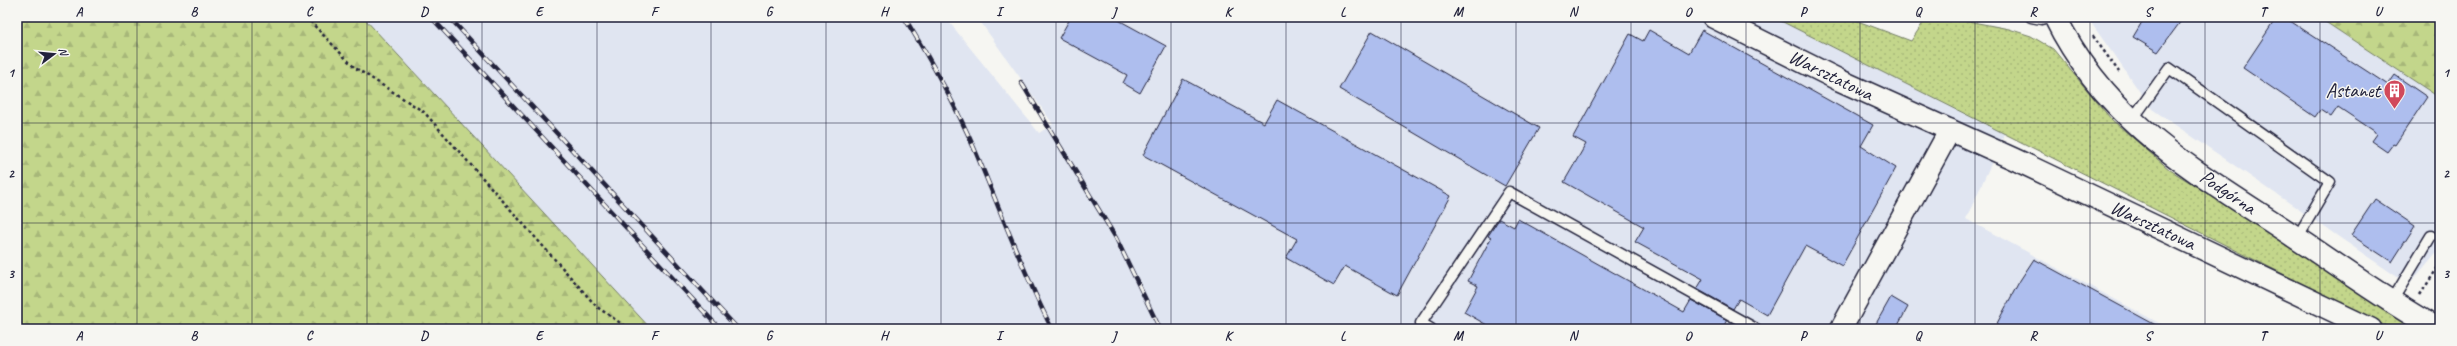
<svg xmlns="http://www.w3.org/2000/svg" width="2457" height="346" font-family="Caveat,sans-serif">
<defs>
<pattern id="green-dots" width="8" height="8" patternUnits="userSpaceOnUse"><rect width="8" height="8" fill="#c3d68b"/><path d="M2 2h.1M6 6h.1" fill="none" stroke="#a7b779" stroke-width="1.8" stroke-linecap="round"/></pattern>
<pattern id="forest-firs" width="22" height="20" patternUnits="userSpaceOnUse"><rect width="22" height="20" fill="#c3d68b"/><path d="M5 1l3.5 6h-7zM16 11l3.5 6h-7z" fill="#a7b779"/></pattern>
</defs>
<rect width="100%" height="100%" fill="#f6f6f2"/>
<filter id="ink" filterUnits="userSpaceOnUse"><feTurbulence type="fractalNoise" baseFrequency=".025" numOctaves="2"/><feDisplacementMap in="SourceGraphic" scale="8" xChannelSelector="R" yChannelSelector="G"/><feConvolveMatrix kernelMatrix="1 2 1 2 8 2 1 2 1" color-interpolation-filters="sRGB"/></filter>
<g filter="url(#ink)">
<g fill="#e0e5f1">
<path d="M363,17H945L1039,133L1053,124L977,17H1773L2005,133L1966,219L2170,329H651Z"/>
<path d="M2087,17H2318L2440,98V248L2409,285L2152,109Z"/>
</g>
<path fill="url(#green-dots)" stroke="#727c63" d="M1773,17H1847L1911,41L1927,17H1947L2009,29L2031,36L2053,49L2111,119L2170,170L2241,214L2412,329H2392Z"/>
<g fill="url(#forest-firs)" stroke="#727c63">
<path d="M17,17H363L651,329H17Z"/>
<path d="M2318,17H2440V98Z"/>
</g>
<g fill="#aebeee" stroke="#22223b">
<path d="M1071,17H1113L1166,46L1140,93L1123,83L1127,75L1059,38Z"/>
<path d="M2145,17H2184L2158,52L2133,37Z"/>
<path d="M2277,17H2284L2388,85L2395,75L2427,97L2395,145L2393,144L2387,152L2371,141L2376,134L2374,131L2338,107L2331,117L2320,110L2315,117L2243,68Z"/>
<path d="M1649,30L1689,53L1702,30L1873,125L1861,146L1896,168L1842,266L1805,246L1767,315L1739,299L1733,309L1697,289L1703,279L1635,242L1644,227L1564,182L1586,144L1573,137L1630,34L1643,41Z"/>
<path d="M1372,31L1539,128L1505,186L1339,89Z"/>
<path d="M1183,79L1264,123L1277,100L1451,196L1397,295L1345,266L1334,285L1286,258L1297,239L1143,155Z"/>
<path d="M2375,199L2415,226L2392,262L2351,235Z"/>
<path d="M1499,219L1514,227L1518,219L1684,312L1691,300L1727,320L1722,329H1494L1464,312L1478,286L1468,281L1491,238L1488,236Z"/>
<path d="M2034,259L2163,329H1994L2019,282Z"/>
<path d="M1891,297L1908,307L1896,329H1873Z"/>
</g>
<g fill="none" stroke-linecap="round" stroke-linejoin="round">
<defs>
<g id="lane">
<path d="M2031,17L2041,19L2049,17"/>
<path d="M2132,120L2169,68L2330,182L2297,238"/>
<path d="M2392,301L2431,236"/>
<path d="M1431,329L1421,323L1509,192L1756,329"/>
</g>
<g id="street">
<path d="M1713,17L1839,80L2014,159L2371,329"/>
<path d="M1841,329L1950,130"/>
</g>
<path id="secondary" d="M2055,17C2108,125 2199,173 2295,237C2342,268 2388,302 2437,329"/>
</defs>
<use href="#lane" stroke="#22223b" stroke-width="13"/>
<use href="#street" stroke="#22223b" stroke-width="24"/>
<use href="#secondary" stroke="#22223b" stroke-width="25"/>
<g stroke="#22223b" stroke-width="2.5" stroke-dasharray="3 3" stroke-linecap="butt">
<path d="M306,17L354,67L424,112L597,307L629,329"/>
<path d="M2093,36L2119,72"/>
<path d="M2420,295L2440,264"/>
</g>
<use href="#lane" stroke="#f6f6f2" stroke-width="10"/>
<use href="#street" stroke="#f6f6f2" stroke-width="21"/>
<use href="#secondary" stroke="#f6f6f2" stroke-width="22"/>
<defs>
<g id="rail">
<path d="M431,17L720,329"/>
<path d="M449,17L738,329"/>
<path d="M904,17C930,59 954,102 974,148C1000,209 1022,270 1052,329"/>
<path d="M1021,82L1116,238L1160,329"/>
</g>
</defs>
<use href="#rail" stroke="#22223b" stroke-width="4.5"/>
<use href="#rail" stroke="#f6f6f2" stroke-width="3" stroke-dasharray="9" stroke-linecap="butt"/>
</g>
</g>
<path fill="none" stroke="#22223b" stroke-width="1" stroke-opacity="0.55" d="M137,17V329M252,17V329M367,17V329M482,17V329M597,17V329M711,17V329M826,17V329M941,17V329M1056,17V329M1171,17V329M1286,17V329M1401,17V329M1516,17V329M1631,17V329M1746,17V329M1860,17V329M1975,17V329M2090,17V329M2205,17V329M2320,17V329M17,123H2440M17,223H2440"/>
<defs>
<symbol id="building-pin" viewBox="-11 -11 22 30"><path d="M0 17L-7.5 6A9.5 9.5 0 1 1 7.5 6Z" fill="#d1495b" stroke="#f6f6f2"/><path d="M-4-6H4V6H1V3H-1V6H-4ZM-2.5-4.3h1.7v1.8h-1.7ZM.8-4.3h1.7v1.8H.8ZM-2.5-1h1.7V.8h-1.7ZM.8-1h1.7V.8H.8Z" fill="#fff"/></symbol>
</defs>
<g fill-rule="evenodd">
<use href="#building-pin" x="2382" y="78" width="25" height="34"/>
</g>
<g text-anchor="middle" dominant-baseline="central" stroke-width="3" stroke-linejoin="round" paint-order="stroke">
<g font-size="20" fill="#22223b" stroke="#f6f6f2">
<text transform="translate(1831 75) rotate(26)">Warsztatowa</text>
<text transform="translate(2228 192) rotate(34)">Podgórna</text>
<text transform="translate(2153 225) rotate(25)">Warsztatowa</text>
</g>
<g font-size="20" fill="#22223b" stroke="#f6f6f2" text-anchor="end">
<text x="2380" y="90">Astanet</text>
</g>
</g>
<rect width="2457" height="346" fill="none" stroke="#f6f6f2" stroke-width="44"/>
<g transform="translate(54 54) rotate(74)" stroke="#f6f6f2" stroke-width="3" paint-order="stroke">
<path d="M0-3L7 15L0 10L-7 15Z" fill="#22223b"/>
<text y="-6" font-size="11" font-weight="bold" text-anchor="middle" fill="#22223b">N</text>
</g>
<rect x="22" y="22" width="2413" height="302" fill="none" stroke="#22223b" stroke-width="1.5"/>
<g font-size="13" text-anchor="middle" font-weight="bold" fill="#22223b">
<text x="79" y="16">A</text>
<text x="194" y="16">B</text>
<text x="309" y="16">C</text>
<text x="424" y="16">D</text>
<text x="539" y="16">E</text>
<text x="654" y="16">F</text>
<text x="769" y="16">G</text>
<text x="884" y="16">H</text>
<text x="999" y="16">I</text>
<text x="1114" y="16">J</text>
<text x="1228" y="16">K</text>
<text x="1343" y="16">L</text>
<text x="1458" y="16">M</text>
<text x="1573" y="16">N</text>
<text x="1688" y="16">O</text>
<text x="1803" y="16">P</text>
<text x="1918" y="16">Q</text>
<text x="2033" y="16">R</text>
<text x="2148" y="16">S</text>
<text x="2263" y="16">T</text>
<text x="2378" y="16">U</text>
<text x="11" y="77">1</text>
<text x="2446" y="77">1</text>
<text x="11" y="178">2</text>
<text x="2446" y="178">2</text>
<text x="11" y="278">3</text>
<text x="2446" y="278">3</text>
<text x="79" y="340">A</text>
<text x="194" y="340">B</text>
<text x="309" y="340">C</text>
<text x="424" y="340">D</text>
<text x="539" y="340">E</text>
<text x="654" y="340">F</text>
<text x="769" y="340">G</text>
<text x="884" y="340">H</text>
<text x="999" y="340">I</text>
<text x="1114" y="340">J</text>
<text x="1228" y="340">K</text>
<text x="1343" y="340">L</text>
<text x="1458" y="340">M</text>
<text x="1573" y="340">N</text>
<text x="1688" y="340">O</text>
<text x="1803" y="340">P</text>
<text x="1918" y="340">Q</text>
<text x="2033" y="340">R</text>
<text x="2148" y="340">S</text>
<text x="2263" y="340">T</text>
<text x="2378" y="340">U</text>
</g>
</svg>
